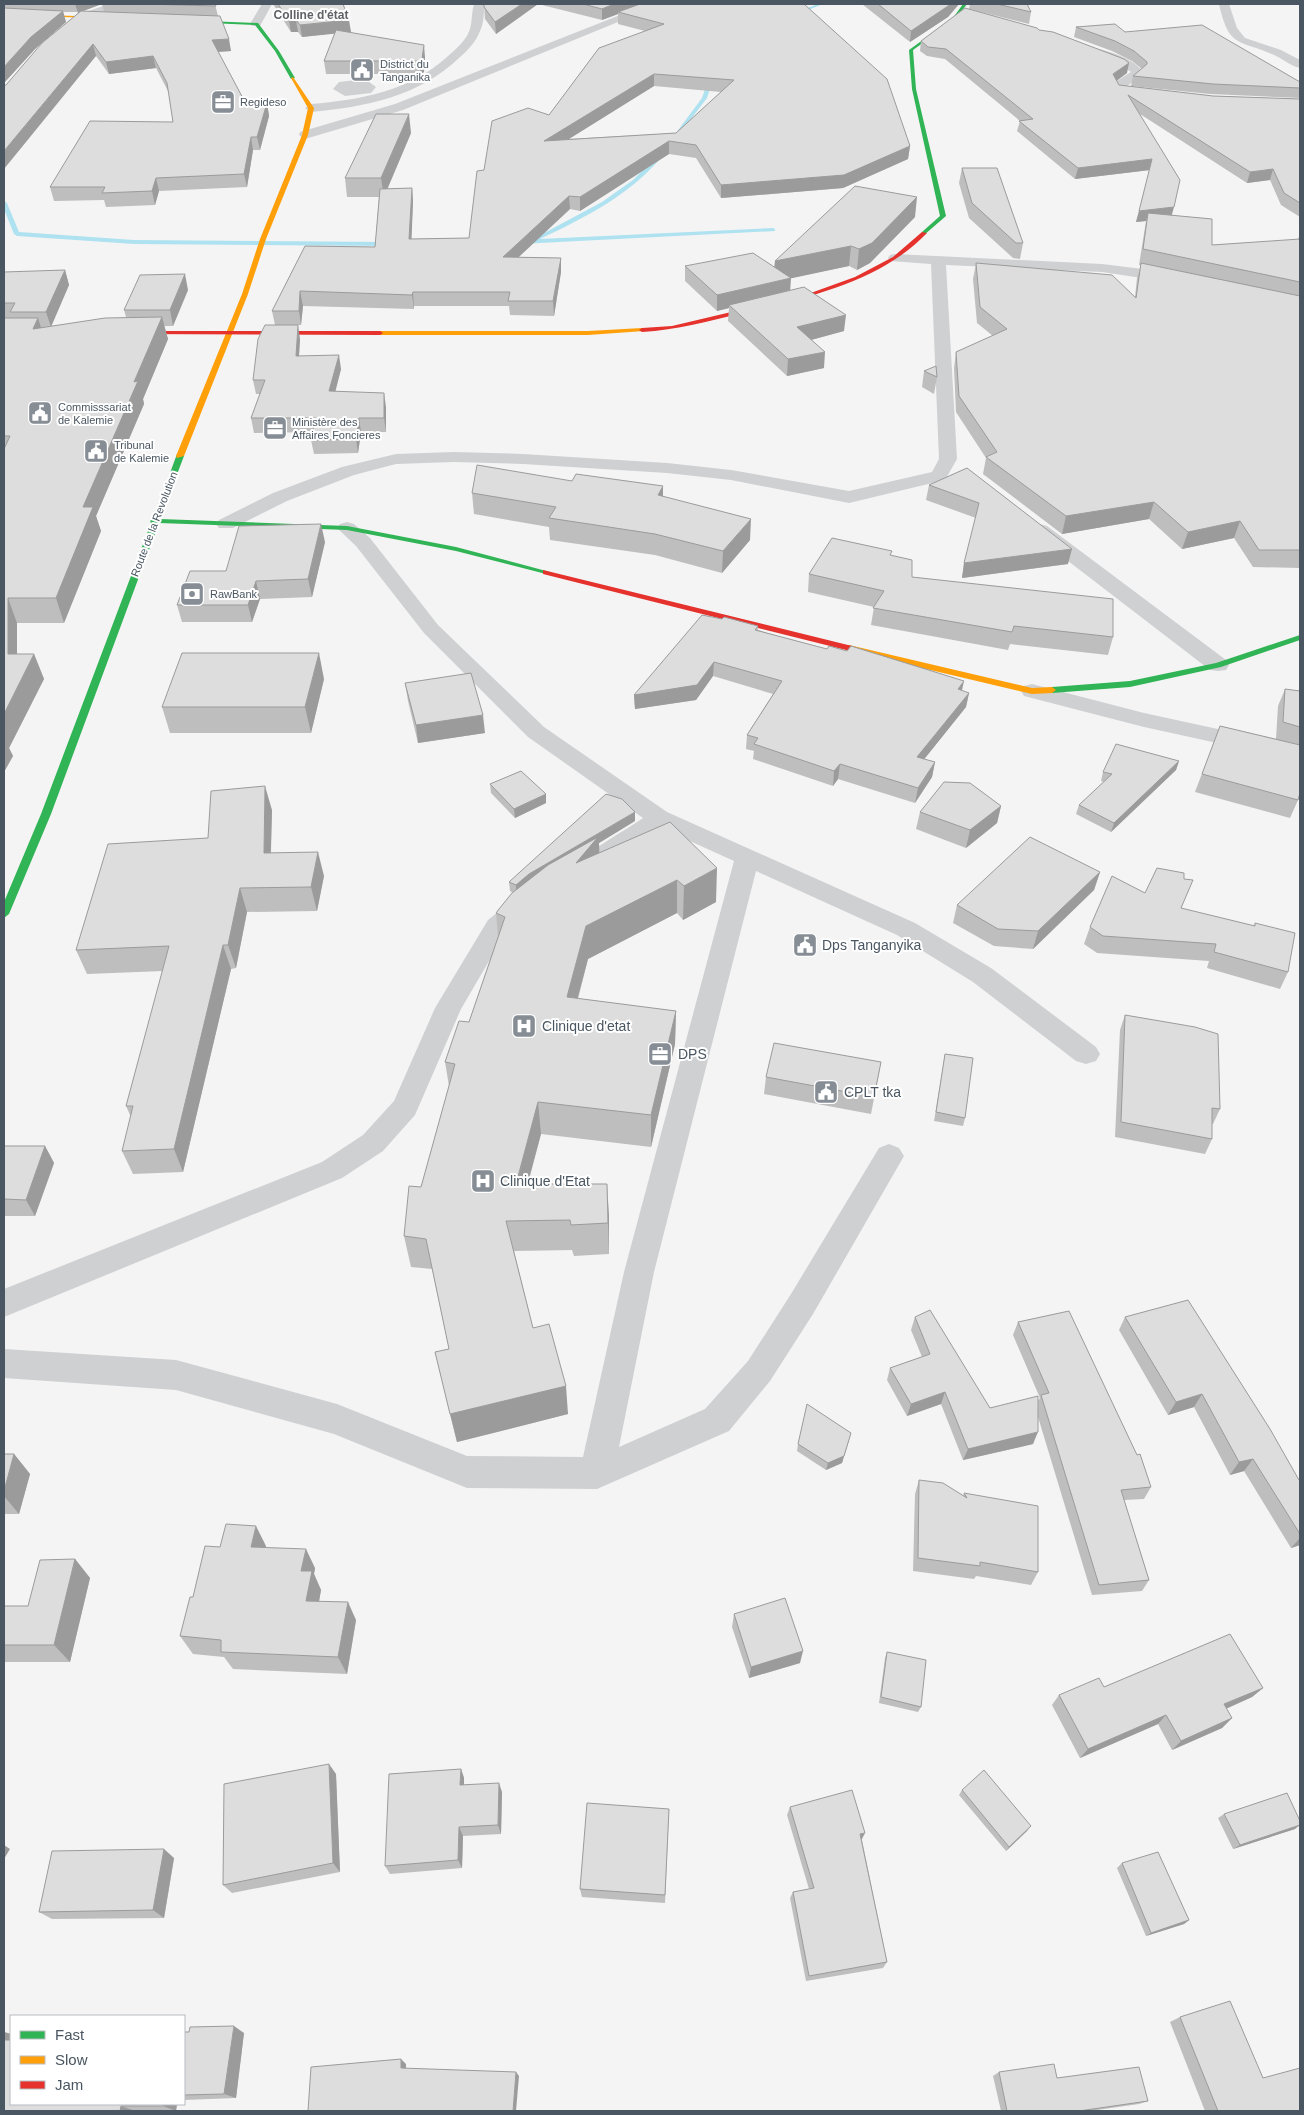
<svg xmlns="http://www.w3.org/2000/svg" width="1304" height="2115" font-family="Helvetica,sans-serif">
<rect width="100%" height="100%" fill="#f4f4f4"/>
<g fill="none" stroke-linecap="round" stroke-linejoin="round">
<g fill="#aee2f0" fill-rule="evenodd">
<path d="M818,4H823L796,15L792,14Z"/>
<path d="M710,75L714,76L707,98L674,141H670L702,98Z"/>
<path d="M662,151L665,153C632,194 586,217 540,239L773,228L775,229V231L520,244L517,242L531,240L602,202L633,180Z"/>
<path d="M4,201L7,203L19,232L134,240L390,242L393,244L390,246L134,244L17,236L14,234L4,209Z"/>
</g>
<g fill="#ced0d2" fill-rule="evenodd">
<path d="M109,4H124L85,19L71,30H63L61,28L77,15Z"/>
<path d="M262,4H272L260,26H252L250,24Z"/>
<path d="M474,4L484,5C484,14 484,23 480,31C476,42 467,51 459,58C418,97 365,107 311,112L305,108L311,104C360,100 410,91 447,57C455,50 463,43 468,34C473,24 471,13 474,4Z"/>
<path d="M648,4H662L403,110L305,139L299,135L300,132L395,104Z"/>
<path d="M1219,4H1229L1237,28L1245,38L1281,50L1300,60V68C1290,66 1282,58 1272,54C1236,39 1229,47 1219,4Z"/>
<path d="M1094,48C1112,52 1133,58 1144,73L1126,87L1156,91L1158,94L1156,97L1117,93L1113,85L1115,82L1131,72L1119,64L1090,53V49Z"/>
<path d="M365,79L376,87L371,93L345,96L333,89L339,82Z"/>
<path d="M895,254L1102,264L1175,273L1183,278L1175,283L1102,272L946,265L957,459L945,480L849,503L731,480L667,473L523,464L454,462L396,464L354,475L287,501L233,528H219L216,524L219,520L273,493L342,467L396,454L454,452L523,454L667,463L731,470L849,491L932,472L939,459L931,264L890,261L888,258L890,255Z"/>
<path d="M347,522L354,524L370,538L438,625L544,727L667,812L915,923L991,968L1096,1047L1100,1054L1096,1061L1086,1064L1076,1061L973,982L897,935L756,871L654,1272L619,1447L705,1409L748,1361L791,1294L879,1148L889,1144L899,1148L904,1156L813,1314L770,1381L729,1431L597,1489L467,1488L334,1434L176,1390L4,1378V1349L176,1360L337,1404L467,1456L583,1457L624,1272L734,861L661,828C643,841 609,871 587,865L584,859C589,850 631,827 643,818L528,737L424,633L356,546L337,528L340,524Z"/>
<path d="M1040,524L1047,526L1226,660L1229,665L1226,670L1218,671L1210,670L1033,534L1030,530L1033,526Z"/>
<path d="M1032,684L1144,713L1291,745L1300,748V763L1277,756L1144,727L1024,696L1021,691L1024,686Z"/>
<path d="M525,894L534,897L538,903L534,909L506,932L461,1009L415,1115L383,1151L342,1178L4,1317V1289L322,1162L363,1135L394,1101L435,1008L488,920L516,897Z"/>
</g>
<g fill="#30b455" fill-rule="evenodd">
<path d="M963,4H967L956,19L913,50L916,89L946,216L924,235L922,234V232L940,216L912,89L909,50L953,18Z"/>
<path d="M183,20L258,23L279,51L295,78L291,79L275,51L255,25L185,22Z"/>
<path d="M177,454L184,456L160,519L347,526L456,547L550,572L546,574L456,551L347,530L159,523L51,814L9,914L4,918V902L41,814L151,523L150,521L153,519Z"/>
<path d="M1300,635V640L1221,667L1130,687L1052,693L1048,690L1052,687L1130,681L1216,663Z"/>
</g>
<g fill="#ff9f0a" fill-rule="evenodd">
<path d="M4,14L112,17L114,18L4,16Z"/>
<path d="M293,77L314,108L308,135L266,239L248,294L184,456L177,458L176,456L242,294L260,239L302,135L308,108L291,78Z"/>
<path d="M642,328L644,329V331L588,335H380L377,333L380,331H588Z"/>
<path d="M849,645L1032,688L1052,687L1056,690L1052,693L1032,694L846,650V646Z"/>
</g>
<g fill="#e5322d" fill-rule="evenodd">
<path d="M922,232L927,233C879,283 808,297 743,313C709,321 677,330 642,332L639,330L642,328L672,326L808,294L855,277L893,257Z"/>
<path d="M129,331H380L383,333L380,335L127,334V332Z"/>
<path d="M543,570L852,646L853,648L852,650H846L543,574Z"/>
</g>
</g>
<g fill="#bebebf" fill-rule="evenodd">
<path d="M4,4H215L218,16L231,51L218,52L246,104L267,103L269,116L260,150H253L247,187L159,191L155,205L106,207L104,200L54,201L50,187L173,122L169,93L156,68L109,74L96,56L6,85L79,12H63L66,22L35,49L4,83ZM102,4L104,12L82,11Z"/>
<path d="M273,4H343L351,32H347L425,57L424,72L421,74H326L324,61L335,33L302,37L298,32H291Z"/>
<path d="M484,4H804L910,146L908,159L843,188L721,198L696,158L669,154L580,211L570,209L518,257L561,258V272L554,316L510,315L509,306H414V309L303,306L301,325H275L272,311L305,246L375,247L379,197H347L345,178L411,133L387,189L412,188L413,201L411,239L469,238L484,170L549,115L645,31L618,24V14L602,20L538,4L496,34L485,19ZM654,86L721,92L676,133L568,139Z"/>
<path d="M862,4H959L948,17L910,42Z"/>
<path d="M970,4H1027L1031,12L1029,24L969,9Z"/>
<path d="M1076,27L1125,32L1300,82V217L1281,205L1270,180L1247,183L1140,114L1172,215L1212,245L1298,240L1300,233V568L1253,567L1234,538L1182,549L1149,519L1062,534L983,474L986,458L956,412L954,368L956,352L993,336L977,323L973,279L976,263L1135,297L1137,278L1141,265H1139L1146,221L1136,222L1150,170L1075,179L1017,131L1020,121L945,59L927,56L920,51L921,41L1039,30L1127,73L1117,80L1119,85L1213,96L1300,99V98L1210,94L1131,86L1133,76L1142,69L1132,61L1112,51L1074,37Z"/>
<path d="M962,168L1023,243L1020,259L1013,258L969,218L959,183Z"/>
<path d="M915,217L870,263L857,270L849,266L790,278V291L844,331L811,340L824,368L787,376L728,321L729,308L717,311L685,281V266L774,267L775,261Z"/>
<path d="M65,270L69,285L51,326L126,317L124,310L188,290L173,326H164L168,339L143,399L144,404L96,516L101,531L64,623H17V654H34L44,679L9,748L13,756L4,772V273Z"/>
<path d="M300,339L299,356L341,369L335,391L386,407V432H361L358,453L314,454L311,440L313,432L254,433L251,418L260,394H256L253,380Z"/>
<path d="M924,371L937,377L934,394L922,387Z"/>
<path d="M967,468L1068,564L962,578L964,563L976,518L926,500L929,485Z"/>
<path d="M472,493L663,496L750,540L722,573L655,555L550,540L549,527L474,514Z"/>
<path d="M325,542L312,597L260,599L252,622H182L177,605L226,571Z"/>
<path d="M892,556L912,577L1113,637L1108,655L1010,644L1008,650L871,625L874,607L808,592L809,574Z"/>
<path d="M758,626V630L969,693L966,707L924,759L935,762L932,777L915,803L838,779L833,786L753,759L754,751L746,749L747,735L773,694L713,676L696,700L635,709L634,695Z"/>
<path d="M324,679L311,733H170L162,707Z"/>
<path d="M405,683L485,733L418,743L408,701Z"/>
<path d="M1285,689L1300,691V793L1298,800L1290,818L1195,792L1220,726L1276,739L1278,706Z"/>
<path d="M1179,761L1176,770L1111,832L1076,814L1079,805L1104,782L1101,781L1103,772Z"/>
<path d="M490,784L546,803L515,818L491,793Z"/>
<path d="M1001,806L997,823L966,848L916,829L920,812Z"/>
<path d="M272,810L271,853L324,876L317,911L247,912L236,968L231,969L183,1172L133,1174L122,1151L131,1117L126,1106L163,971L87,974L76,950L208,838Z"/>
<path d="M635,821L599,843V853L670,822L716,902L683,920L677,913L588,959L578,999L676,1011L675,1044L651,1147L541,1134L528,1184L609,1216V1254L574,1256L572,1250L514,1251L533,1328L568,1414L457,1442L435,1352L449,1349L432,1269L411,1267L404,1236L421,1187L449,1086L445,1062L469,1022L498,937L496,913L513,893L510,891L509,882Z"/>
<path d="M1100,872L1094,890L1033,949L994,946L953,923L957,905Z"/>
<path d="M1145,893L1182,909L1254,926L1255,923L1288,972L1280,989L1207,968L1209,961L1097,953L1084,944L1090,927Z"/>
<path d="M1125,1015L1220,1109L1213,1124H1212V1139L1205,1154L1115,1137L1120,1030Z"/>
<path d="M945,1054L965,1118L963,1126L934,1121Z"/>
<path d="M881,1062L871,1114L764,1094L766,1077Z"/>
<path d="M4,1146H45L54,1163L35,1216H4Z"/>
<path d="M915,1317L990,1408L1038,1401L1040,1398L1013,1335L1018,1322L1151,1487L1144,1499L1124,1500L1149,1580L1142,1591L1092,1595L1038,1417L1033,1444L963,1460L941,1404L907,1416L887,1380L890,1368L922,1357L911,1330Z"/>
<path d="M1125,1317L1299,1480L1300,1479V1545L1291,1548L1244,1471L1230,1475L1194,1407L1168,1415L1119,1330Z"/>
<path d="M849,1440L842,1463L826,1470L797,1451L798,1444Z"/>
<path d="M4,1454H14L30,1474L19,1514H4Z"/>
<path d="M919,1480L963,1496L964,1493L1038,1572L1031,1585L976,1576L974,1579L913,1571L915,1494Z"/>
<path d="M266,1546V1548L315,1568L314,1574L321,1590L319,1601L356,1620L347,1674L233,1669L224,1657L193,1654L180,1636L193,1597L220,1547Z"/>
<path d="M75,1559L90,1578L70,1662H4V1606H28Z"/>
<path d="M734,1614L800,1663L749,1678L732,1627Z"/>
<path d="M887,1652L921,1707L918,1712L879,1703L885,1658Z"/>
<path d="M1263,1688L1252,1697L1226,1709L1232,1718L1222,1728L1172,1750L1158,1724L1080,1758L1052,1705L1059,1695Z"/>
<path d="M461,1769L464,1778V1785L502,1792L501,1834L463,1836L462,1868L390,1874L385,1866Z"/>
<path d="M336,1774L340,1872L232,1893L223,1885Z"/>
<path d="M962,1790L1027,1831L1006,1851L959,1795Z"/>
<path d="M790,1807L862,1840L887,1962L883,1968L806,1981L790,1898L793,1892L809,1889L787,1815Z"/>
<path d="M669,1809L665,1903L582,1897L580,1889Z"/>
<path d="M1224,1814L1295,1829L1233,1849L1218,1818Z"/>
<path d="M174,1858L164,1918L52,1919L39,1912Z"/>
<path d="M1122,1863L1189,1920L1184,1924L1146,1936L1117,1868Z"/>
<path d="M1180,2017L1263,2078L1300,2111H1205L1170,2022Z"/>
<path d="M4,2032L11,2034V2104H177L176,2111H4Z"/>
<path d="M184,2032L244,2033L236,2098L184,2100Z"/>
<path d="M999,2072L1057,2078L1148,2101L1139,2104L1090,2111H1001L993,2076Z"/>
</g>
<g fill="#9b9b9b">
<path d="M75,4H102L78,13Z"/>
<path d="M522,4H538L496,34L495,22Z"/>
<path d="M614,4H644L618,12V14L602,20V9Z"/>
<path d="M951,4H959L948,17L910,42L911,31Z"/>
<path d="M63,11L66,22L35,49L4,83V67L31,37Z"/>
<path d="M296,20L298,32H291L289,21Z"/>
<path d="M349,20L351,32L302,37L300,25Z"/>
<path d="M229,39L231,51L215,52L212,40Z"/>
<path d="M93,44L96,56L4,169V151Z"/>
<path d="M424,45L425,57L424,72L421,74L419,61Z"/>
<path d="M153,56L156,68L109,74L106,62Z"/>
<path d="M1129,63L1127,73L1111,85L1113,74Z"/>
<path d="M654,74V86L545,154L544,141Z"/>
<path d="M267,103L269,116L260,150L257,137Z"/>
<path d="M409,114L411,133L384,197L381,178Z"/>
<path d="M251,137L253,150L247,187L244,174Z"/>
<path d="M669,141V154L580,211V197Z"/>
<path d="M910,146L908,159L843,188L721,198V185Z"/>
<path d="M1152,159L1150,170L1075,179L1078,168Z"/>
<path d="M1273,169L1270,180L1247,183L1250,172Z"/>
<path d="M156,178L159,191L155,205L152,191Z"/>
<path d="M412,188L413,201L411,253L409,239Z"/>
<path d="M569,196L570,209L504,271L503,257Z"/>
<path d="M917,197L915,217L870,263L857,270L859,249Z"/>
<path d="M1174,207L1171,218L1148,213L1146,221L1136,222L1139,211Z"/>
<path d="M851,246L849,266L774,282L775,261Z"/>
<path d="M561,258V272L554,316L553,301Z"/>
<path d="M65,270L69,285L51,327L46,312Z"/>
<path d="M185,274L188,290L173,326L170,310Z"/>
<path d="M791,278L790,294L729,305V308L717,311V295Z"/>
<path d="M300,291L303,306L301,325L299,311Z"/>
<path d="M413,292L414,306V309L412,295Z"/>
<path d="M846,315L844,331L796,344L797,327Z"/>
<path d="M162,317L168,339L143,399L144,404L96,516L101,531L64,623L56,598L83,507L134,382Z"/>
<path d="M38,318L45,340L33,329Z"/>
<path d="M298,325L300,339L298,370L296,356Z"/>
<path d="M825,352L824,368L787,376L788,359Z"/>
<path d="M339,355L341,369L332,405L329,391Z"/>
<path d="M384,393L386,407V432L384,418Z"/>
<path d="M359,418L361,432L358,453L356,439Z"/>
<path d="M663,486V507L658,495Z"/>
<path d="M1154,502L1149,519L1062,534L1066,516Z"/>
<path d="M751,519L750,540L722,573L723,551Z"/>
<path d="M1240,521L1234,538L1182,549L1188,532Z"/>
<path d="M321,524L325,542L312,597L308,579Z"/>
<path d="M1072,549L1068,564L962,578L964,563Z"/>
<path d="M256,581L260,599L252,622L248,605Z"/>
<path d="M8,598L17,623V679L8,654Z"/>
<path d="M319,653L324,679L311,733L305,707Z"/>
<path d="M34,654L44,679L9,748L13,756L4,772V714Z"/>
<path d="M714,662L713,676L696,700L635,709L634,695Z"/>
<path d="M964,681L961,695L958,689Z"/>
<path d="M969,693L966,707L914,772L917,757Z"/>
<path d="M483,715L485,733L418,743L416,725Z"/>
<path d="M1179,761L1176,770L1111,832L1114,823Z"/>
<path d="M935,762L932,777L915,803L918,788Z"/>
<path d="M840,764L838,779L833,786L834,771Z"/>
<path d="M265,786L272,810L270,877L264,853Z"/>
<path d="M546,794V803L515,818L514,809Z"/>
<path d="M1001,806L997,823L966,848L970,830Z"/>
<path d="M635,812V821L599,843L600,870L516,894V885L529,874Z"/>
<path d="M318,852L324,876L317,911L311,887Z"/>
<path d="M717,868L716,902L683,920L684,886Z"/>
<path d="M1100,872L1094,890L1033,949L1038,931Z"/>
<path d="M677,880V913L588,959L569,1030L567,997L586,926Z"/>
<path d="M240,888L247,912L236,968L228,945Z"/>
<path d="M223,945L231,969L183,1172L174,1149Z"/>
<path d="M676,1011L675,1044L651,1147V1115Z"/>
<path d="M538,1102L541,1134L519,1215L516,1184Z"/>
<path d="M45,1146L54,1163L35,1216L26,1200Z"/>
<path d="M607,1184L609,1216V1254L608,1223Z"/>
<path d="M566,1386L568,1414L457,1442L450,1414Z"/>
<path d="M945,1392L941,1404L907,1416L911,1404Z"/>
<path d="M1202,1394L1194,1407L1168,1415L1176,1402Z"/>
<path d="M1038,1432L1033,1444L963,1460L968,1449Z"/>
<path d="M849,1440L842,1463L826,1470L828,1463Z"/>
<path d="M14,1454L30,1474L19,1514L4,1496V1491Z"/>
<path d="M1253,1459L1244,1471L1230,1475L1239,1462Z"/>
<path d="M256,1526L266,1546L261,1567L251,1547Z"/>
<path d="M1300,1538V1545L1291,1548Z"/>
<path d="M306,1549L315,1568L314,1574L321,1590L316,1619L306,1601L301,1571Z"/>
<path d="M75,1559L90,1578L70,1662L54,1645Z"/>
<path d="M348,1602L356,1620L347,1674L338,1657Z"/>
<path d="M803,1651L800,1663L749,1678L751,1667Z"/>
<path d="M1263,1688L1252,1697L1214,1714L1224,1704Z"/>
<path d="M1166,1715L1158,1724L1080,1758L1088,1749Z"/>
<path d="M1232,1718L1222,1728L1172,1750L1181,1741Z"/>
<path d="M329,1764L336,1774L340,1872L333,1863Z"/>
<path d="M461,1769L464,1778V1794L460,1785Z"/>
<path d="M499,1783L502,1792L501,1834L498,1825Z"/>
<path d="M1300,1825L1295,1829L1233,1849L1240,1845Z"/>
<path d="M1031,1826L1027,1831L1006,1851L1009,1847Z"/>
<path d="M459,1827L463,1836L462,1868L458,1860Z"/>
<path d="M865,1833L861,1841L860,1834Z"/>
<path d="M4,1845L10,1849L4,1859Z"/>
<path d="M164,1849L174,1858L164,1918L153,1910Z"/>
<path d="M1189,1920L1184,1924L1146,1936L1151,1933Z"/>
<path d="M234,2026L244,2033L236,2098L224,2094Z"/>
<path d="M4,2032L11,2034V2043L4,2040Z"/>
<path d="M401,2059L406,2064V2072L401,2068Z"/>
<path d="M516,2072L519,2076L516,2111H513Z"/>
<path d="M163,2104H177L176,2111L163,2106Z"/>
<path d="M121,2106L135,2111H120Z"/>
</g>
<g fill="#ddddde" stroke="#9b9b9b" fill-rule="evenodd">
<path d="M143,4H215L216,6Z"/>
<path d="M278,4H343L349,20L300,25L296,20L289,21Z"/>
<path d="M484,4H522L495,22L484,7Z"/>
<path d="M583,4H614L602,9Z"/>
<path d="M640,4H804L887,79L910,146L844,175L721,185L696,145L669,141L580,197L569,196L503,257L561,258L553,301H508L510,292H413L412,295L300,291L299,311H272L305,246L375,247L380,189L412,188L409,239L469,238L477,171L484,170L492,121L528,108L549,115L599,48L664,24L618,12ZM654,74L734,80L676,133L544,141Z"/>
<path d="M878,4H951L911,31Z"/>
<path d="M997,4H1027L1031,12Z"/>
<path d="M4,8L63,11L31,37L4,67Z"/>
<path d="M965,8L1037,28L1039,30L1053,32L1124,59L1129,63L1113,74L1119,85L1213,96L1300,99V203L1284,193L1273,169L1250,172L1128,95L1180,180L1174,207L1139,211L1152,159L1078,168L1019,121L1033,119L946,49L928,47L921,41Z"/>
<path d="M81,11L220,16L229,39L212,40L246,104L267,103L257,137H251L244,174L156,178L152,191L102,193L105,187H50L90,121L173,122L167,83L153,56L106,62L93,44L4,151V86L6,85L42,43Z"/>
<path d="M1115,24L1125,32L1202,25L1300,82V88L1213,84L1133,76L1147,64V62L1134,51L1115,41L1076,27Z"/>
<path d="M336,30L424,45L422,59L419,61H324Z"/>
<path d="M376,114H409L381,178H345Z"/>
<path d="M962,168H997L1023,243H1016L972,203Z"/>
<path d="M855,186L917,197L872,243L859,249L851,246L775,261Z"/>
<path d="M1148,213L1212,219V245L1300,239V282L1143,249Z"/>
<path d="M753,253L791,278L717,295L685,266Z"/>
<path d="M976,263L1112,275L1136,298L1141,263L1300,296V550H1259L1240,521L1188,532L1154,502L1066,516L986,457L997,452L959,396L956,352L1007,329L980,307Z"/>
<path d="M65,270L46,312H10L15,303H4V272Z"/>
<path d="M185,274L170,310H124L140,275Z"/>
<path d="M804,287L846,315L797,327L825,352L788,359L729,305Z"/>
<path d="M162,317L134,382L138,381L83,507H93L56,598H8V654H34L4,714V449L10,436H4V318H38L33,329L105,318Z"/>
<path d="M265,325H298L296,356L339,355L329,391L384,393V418H359L356,439L311,440L316,418H251L265,380H253L258,339Z"/>
<path d="M936,366L937,377L924,371Z"/>
<path d="M477,465L572,481L576,474L663,486L658,495L751,519L723,551L655,534L549,518L556,507L472,493Z"/>
<path d="M967,468L1072,549L964,563L979,503L929,485Z"/>
<path d="M321,524L308,579L256,581L248,605H177L190,571H226L239,526Z"/>
<path d="M832,538L892,551L890,555L912,560V577L1113,599V637L1014,626L1012,632L873,608L884,591L809,574Z"/>
<path d="M702,615L722,619L724,617L758,626L755,630L827,649L829,646L847,651L851,646L964,681L958,689L969,693L917,757L935,762L918,788L840,764L834,771L754,744L758,738L747,735L782,681L714,662L697,685L634,695Z"/>
<path d="M182,653H319L305,707H162Z"/>
<path d="M471,673L483,715L416,725L405,683Z"/>
<path d="M1285,689L1300,691V727L1283,722Z"/>
<path d="M1220,726L1300,745V793L1298,800L1202,774Z"/>
<path d="M1116,744L1179,761L1114,823L1079,805L1112,774L1103,772Z"/>
<path d="M521,771L546,794L514,809L490,784Z"/>
<path d="M944,782L970,783L1001,806L970,830L920,812Z"/>
<path d="M265,786L264,853L318,852L311,887L240,888L228,945H223L174,1149L122,1151L133,1106H126L169,946L76,950L108,844L208,838L211,791Z"/>
<path d="M606,794L622,799L635,812L529,874L516,885L509,882Z"/>
<path d="M670,822L717,868L684,886L677,880L586,926L567,997L676,1011L651,1115L538,1102L516,1184H607L608,1223L571,1225L570,1220L506,1221L533,1328L549,1324L566,1386L450,1414L435,1352L449,1349L426,1239L404,1236L409,1186L421,1187L455,1064L445,1062L459,1021L469,1022L505,917L496,913L499,909L512,893L548,865L598,837L576,863Z"/>
<path d="M1030,837L1100,872L1038,931L998,929L957,905Z"/>
<path d="M1157,868L1184,873V879L1193,880L1181,908L1255,926V923L1295,933L1288,972L1214,952L1216,944L1103,936L1090,927L1112,876L1145,893Z"/>
<path d="M1125,1015L1195,1027L1218,1034L1220,1109L1212,1108V1139L1121,1122Z"/>
<path d="M774,1043L881,1062L874,1097L766,1077Z"/>
<path d="M945,1054L973,1058L965,1118L936,1112Z"/>
<path d="M4,1146H45L26,1200L4,1199Z"/>
<path d="M1188,1300L1270,1429L1299,1480L1300,1479V1534L1253,1459L1239,1462L1202,1394L1176,1402L1125,1317Z"/>
<path d="M930,1310L990,1408L1038,1396V1432L968,1449L945,1392L911,1404L890,1368L930,1354L915,1317Z"/>
<path d="M1069,1311L1137,1455L1140,1454L1151,1487L1121,1490L1149,1580L1099,1585L1041,1395L1049,1393L1018,1322Z"/>
<path d="M807,1404L851,1433L844,1456L828,1463L798,1444Z"/>
<path d="M4,1454H14L4,1491Z"/>
<path d="M919,1480L943,1483L967,1498L964,1493L1038,1506V1572L980,1562V1566L918,1558Z"/>
<path d="M226,1524L256,1526L251,1547L306,1549L301,1571H312L306,1601L348,1602L338,1657L221,1652V1640L180,1636L190,1597H193L205,1546L220,1547Z"/>
<path d="M75,1559L54,1645H4V1606H28L40,1560Z"/>
<path d="M785,1598L803,1651L751,1667L734,1614Z"/>
<path d="M1230,1634L1263,1688L1224,1704L1232,1718L1181,1741L1166,1715L1088,1749L1059,1695L1099,1678L1104,1687Z"/>
<path d="M887,1652L926,1660L921,1707L881,1697Z"/>
<path d="M329,1764L333,1863L223,1885L224,1784Z"/>
<path d="M461,1769L460,1785L499,1783L498,1825L459,1827L458,1860L385,1866L389,1774Z"/>
<path d="M984,1770L1031,1826L1009,1847L962,1790Z"/>
<path d="M852,1790L865,1833L860,1834L887,1962L809,1976L793,1892L814,1888L790,1807Z"/>
<path d="M1287,1793L1300,1821V1825L1240,1845L1224,1814Z"/>
<path d="M587,1803L669,1809L665,1895L580,1889Z"/>
<path d="M164,1849L153,1910L39,1912L52,1851Z"/>
<path d="M1158,1852L1189,1920L1151,1933L1122,1863Z"/>
<path d="M1230,2001L1263,2078L1300,2068V2111H1218L1180,2017Z"/>
<path d="M234,2026L224,2094L184,2095V2032H189L190,2027Z"/>
<path d="M4,2040H11V2104H163V2106H121L120,2111H4Z"/>
<path d="M401,2059V2068L516,2072L513,2111H308L311,2067Z"/>
<path d="M1054,2064L1057,2078L1139,2067L1148,2101L1079,2111H1007L999,2072Z"/>
</g>
<defs>
<symbol id="civic-square" viewBox="-11 -11 22 22"><rect x="-9" y="-9" width="18" height="18" rx="4" fill="#868d94" stroke="#fff"/><path d="M-.6-6.5H3V-4.5H.6V-3L4-1V1h2V6H-6V1h2V-1L-.6-3ZM-1.2 2.5V6h2.4V2.5Z" fill="#fff"/></symbol>
<symbol id="office-square" viewBox="-11 -11 22 22"><rect x="-9" y="-9" width="18" height="18" rx="4" fill="#868d94" stroke="#fff"/><path d="M-6-3h4V-5.5h4V-3h4V5H-6ZM-1-4.5V-3h2v-1.5ZM-6 0V1H6V0Z" fill="#fff"/></symbol>
<symbol id="bank-square" viewBox="-11 -11 22 22"><rect x="-9" y="-9" width="18" height="18" rx="4" fill="#868d94" stroke="#fff"/><path d="M-6-4H6V4H-6ZM0-2.3a2.3 2.3 0 1 0 0 4.6a2.3 2.3 0 1 0 0-4.6Z" fill="#fff"/></symbol>
<symbol id="hospital-square" viewBox="-11 -11 22 22"><rect x="-9" y="-9" width="18" height="18" rx="4" fill="#868d94" stroke="#fff"/><path d="M-5-5h3v3.5h4V-5h3V5h-3V1.5h-4V5h-3Z" fill="#fff"/></symbol>
</defs>
<g fill-rule="evenodd">
<use href="#civic-square" x="348" y="56" width="28" height="28"/>
<use href="#office-square" x="209" y="88" width="28" height="28"/>
<use href="#civic-square" x="26" y="399" width="28" height="28"/>
<use href="#office-square" x="261" y="414" width="28" height="28"/>
<use href="#civic-square" x="82" y="437" width="28" height="28"/>
<use href="#bank-square" x="178" y="580" width="28" height="28"/>
<use href="#civic-square" x="791" y="931" width="28" height="28"/>
<use href="#hospital-square" x="510" y="1012" width="28" height="28"/>
<use href="#office-square" x="646" y="1040" width="28" height="28"/>
<use href="#civic-square" x="812" y="1078" width="28" height="28"/>
<use href="#hospital-square" x="469" y="1167" width="28" height="28"/>
</g>
<g text-anchor="middle" dominant-baseline="central" stroke-width="4" stroke-linejoin="round" paint-order="stroke">
<g font-size="11" fill="#4a5661" stroke="#fff" text-anchor="start">
<text x="380" y="64">District du<tspan x="380" dy="13">Tanganika</tspan></text>
<text x="240" y="102">Regideso</text>
<text x="58" y="407">Commisssariat<tspan x="58" dy="13">de Kalemie</tspan></text>
<text x="292" y="422">Ministère des<tspan x="292" dy="13">Affaires Foncieres</tspan></text>
<text x="114" y="445">Tribunal<tspan x="114" dy="13">de Kalemie</tspan></text>
<text x="210" y="594">RawBank</text>
</g>
<g font-size="11" fill="#4a5661" stroke="#fff">
<text transform="translate(154 524) rotate(-69)">Route de la Revolution</text>
</g>
<g font-size="12" font-weight="bold" fill="#5f6368" stroke="#fff">
<text x="311" y="15">Colline d'état</text>
</g>
<g font-size="14" fill="#4a5661" stroke="#fff" text-anchor="start">
<text x="822" y="945">Dps Tanganyika</text>
<text x="542" y="1026">Clinique d'etat</text>
<text x="678" y="1054">DPS</text>
<text x="844" y="1092">CPLT tka</text>
<text x="500" y="1181">Clinique d'Etat</text>
</g>
</g>
<rect width="1304" height="2115" fill="none" stroke="#4a5661" stroke-width="10"/>
<rect x="10" y="2015" width="175" height="90" fill="#ffffff" stroke="#b7bbc0"/>
<rect x="20" y="2031" width="25" height="8" fill="#30b455" stroke="#b7bbc0"/>
<text x="55" y="2040" font-size="15" fill="#4a5661">Fast</text>
<rect x="20" y="2056" width="25" height="8" fill="#ff9f0a" stroke="#b7bbc0"/>
<text x="55" y="2065" font-size="15" fill="#4a5661">Slow</text>
<rect x="20" y="2081" width="25" height="8" fill="#e5322d" stroke="#b7bbc0"/>
<text x="55" y="2090" font-size="15" fill="#4a5661">Jam</text>
</svg>
